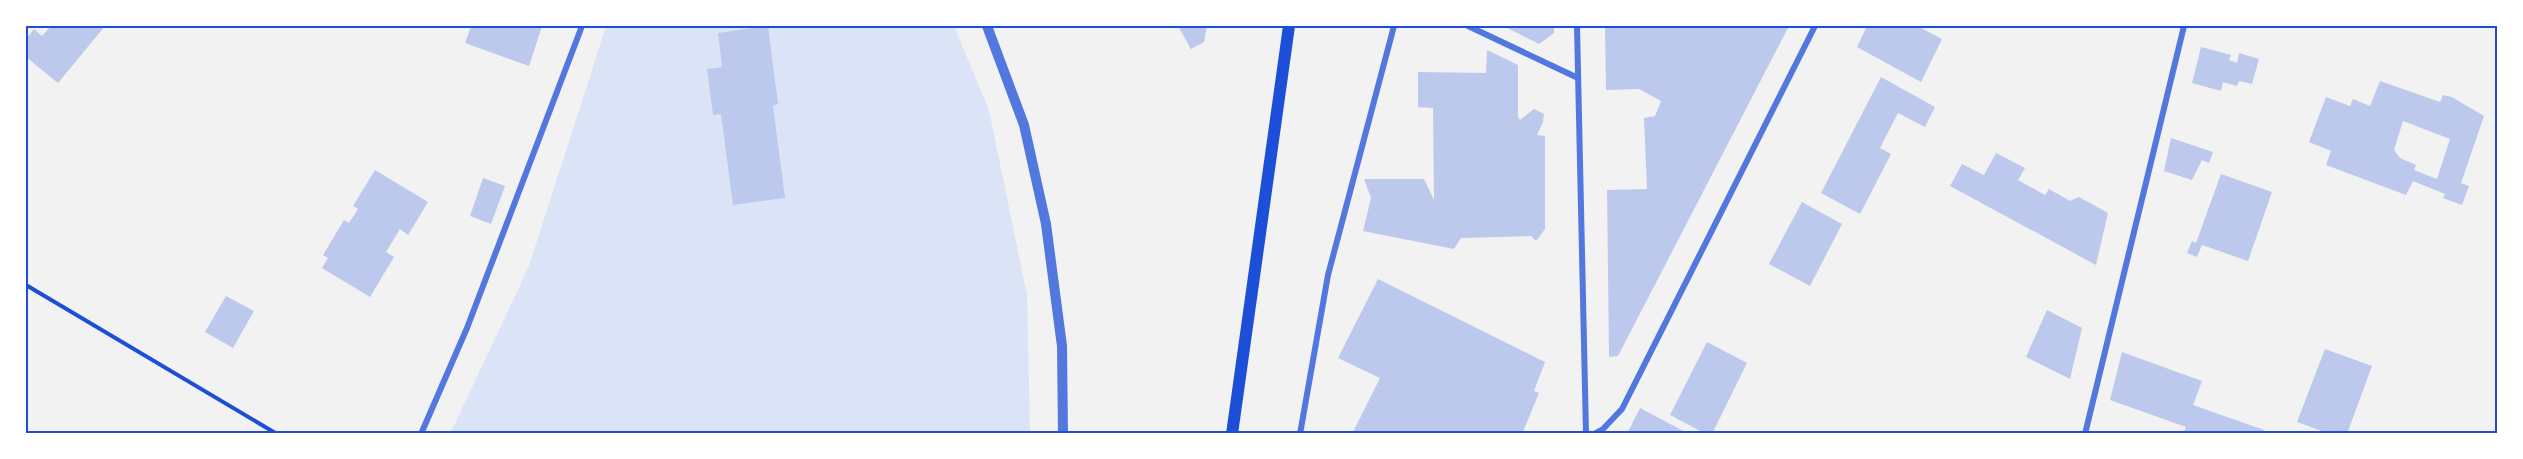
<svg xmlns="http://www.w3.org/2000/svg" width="2523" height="459" font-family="'Alegreya Sans',sans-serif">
<rect width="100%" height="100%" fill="#f2f2f2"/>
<path fill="#dbe4f7" d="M606,26H954L989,110L1027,295L1030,433L450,434L529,266Z"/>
<g fill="#bdc9ec" fill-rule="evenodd">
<path d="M51,26H105L58,83L26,57V39L34,29L42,36Z"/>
<path d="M471,26H542L529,66L465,43Z"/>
<path d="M768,26L778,104L773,106L785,198L733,205L721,114L713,115L707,69L722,67L718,33Z"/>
<path d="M1178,26H1207L1204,42L1191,49Z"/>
<path d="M1503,26H1554V33L1539,44Z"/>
<path d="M1605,26H1789L1618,356L1609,357L1607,190L1647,189L1644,118L1655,116L1661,101L1639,89L1606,90Z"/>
<path d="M1867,26H1917L1942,39L1921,82L1857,47Z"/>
<path d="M2201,47L2231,55L2229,60L2237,63L2239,53L2259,59L2252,84L2239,81L2237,86L2223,82L2221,91L2192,83Z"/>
<path d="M1487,50L1518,65V117L1520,120L1534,109L1544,114L1543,122L1537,135L1545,136V229L1536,241L1531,236L1461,238L1454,249L1363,231L1371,198L1364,179H1424L1434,200L1433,108L1418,107V72L1486,73Z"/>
<path d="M1881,77L1935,107L1925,127L1898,113L1880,148L1891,154L1860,214L1821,193Z"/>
<path d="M2380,81L2440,102L2443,95L2452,97L2484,116L2461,183L2469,186L2462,205L2443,198L2445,194L2413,181L2406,195L2326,165L2331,151L2309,142L2326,97L2350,106L2353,99L2370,106ZM2403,121L2450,139L2437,179L2414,170L2416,165L2400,158L2394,150Z"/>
<path d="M2171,138L2213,152L2209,163L2202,160L2192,180L2164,171Z"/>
<path d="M1996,153L2025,168L2018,180L2045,195L2049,189L2070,201L2079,197L2108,213L2096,265L1950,186L1962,164L1984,175Z"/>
<path d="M375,170L428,202L408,235L400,229L386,252L394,257L370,297L322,268L328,258L323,255L344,220L349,223L358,209L353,206Z"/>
<path d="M2221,174L2272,192L2248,261L2202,245L2197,257L2187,253L2192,241L2196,243Z"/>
<path d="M483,178L505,186L491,224L470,216Z"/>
<path d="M1802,202L1842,224L1810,286L1769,264Z"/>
<path d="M1378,279L1545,362L1534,391L1539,393L1522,434H1352L1380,378L1338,358Z"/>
<path d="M226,296L254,311L233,348L205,332Z"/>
<path d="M2047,310L2082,328L2070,379L2026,357Z"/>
<path d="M1707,342L1747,363L1712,434H1706L1670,415Z"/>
<path d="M2325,349L2372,366L2347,434H2330L2297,422Z"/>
<path d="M2122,352L2202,381L2193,405L2264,430L2263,434H2189L2184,432L2186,427L2110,400Z"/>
<path d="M1640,408L1689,434H1627Z"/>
</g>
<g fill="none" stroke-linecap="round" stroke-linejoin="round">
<path stroke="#1d4ed8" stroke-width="4" d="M26,285L277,434"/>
<g stroke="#5277de" stroke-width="6">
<path d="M1468,26L1578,78"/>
<path d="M1577,26L1586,434"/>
<path d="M421,434L467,328L582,26"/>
<path d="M1300,434L1328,275L1394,26"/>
<path d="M1594,434L1603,429L1622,409L1815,26"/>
<path d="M2085,434L2184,26"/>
</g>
<path stroke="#5277de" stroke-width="10" d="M987,26L1024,125L1046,224L1062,346L1063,434"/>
<path stroke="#1d4ed8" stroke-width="12" d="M1232,434L1289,26"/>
</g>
<rect width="2523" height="459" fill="none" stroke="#ffffff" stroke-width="54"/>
<rect x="27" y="27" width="2469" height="405" fill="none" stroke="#1d4ed8" stroke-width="2"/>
</svg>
